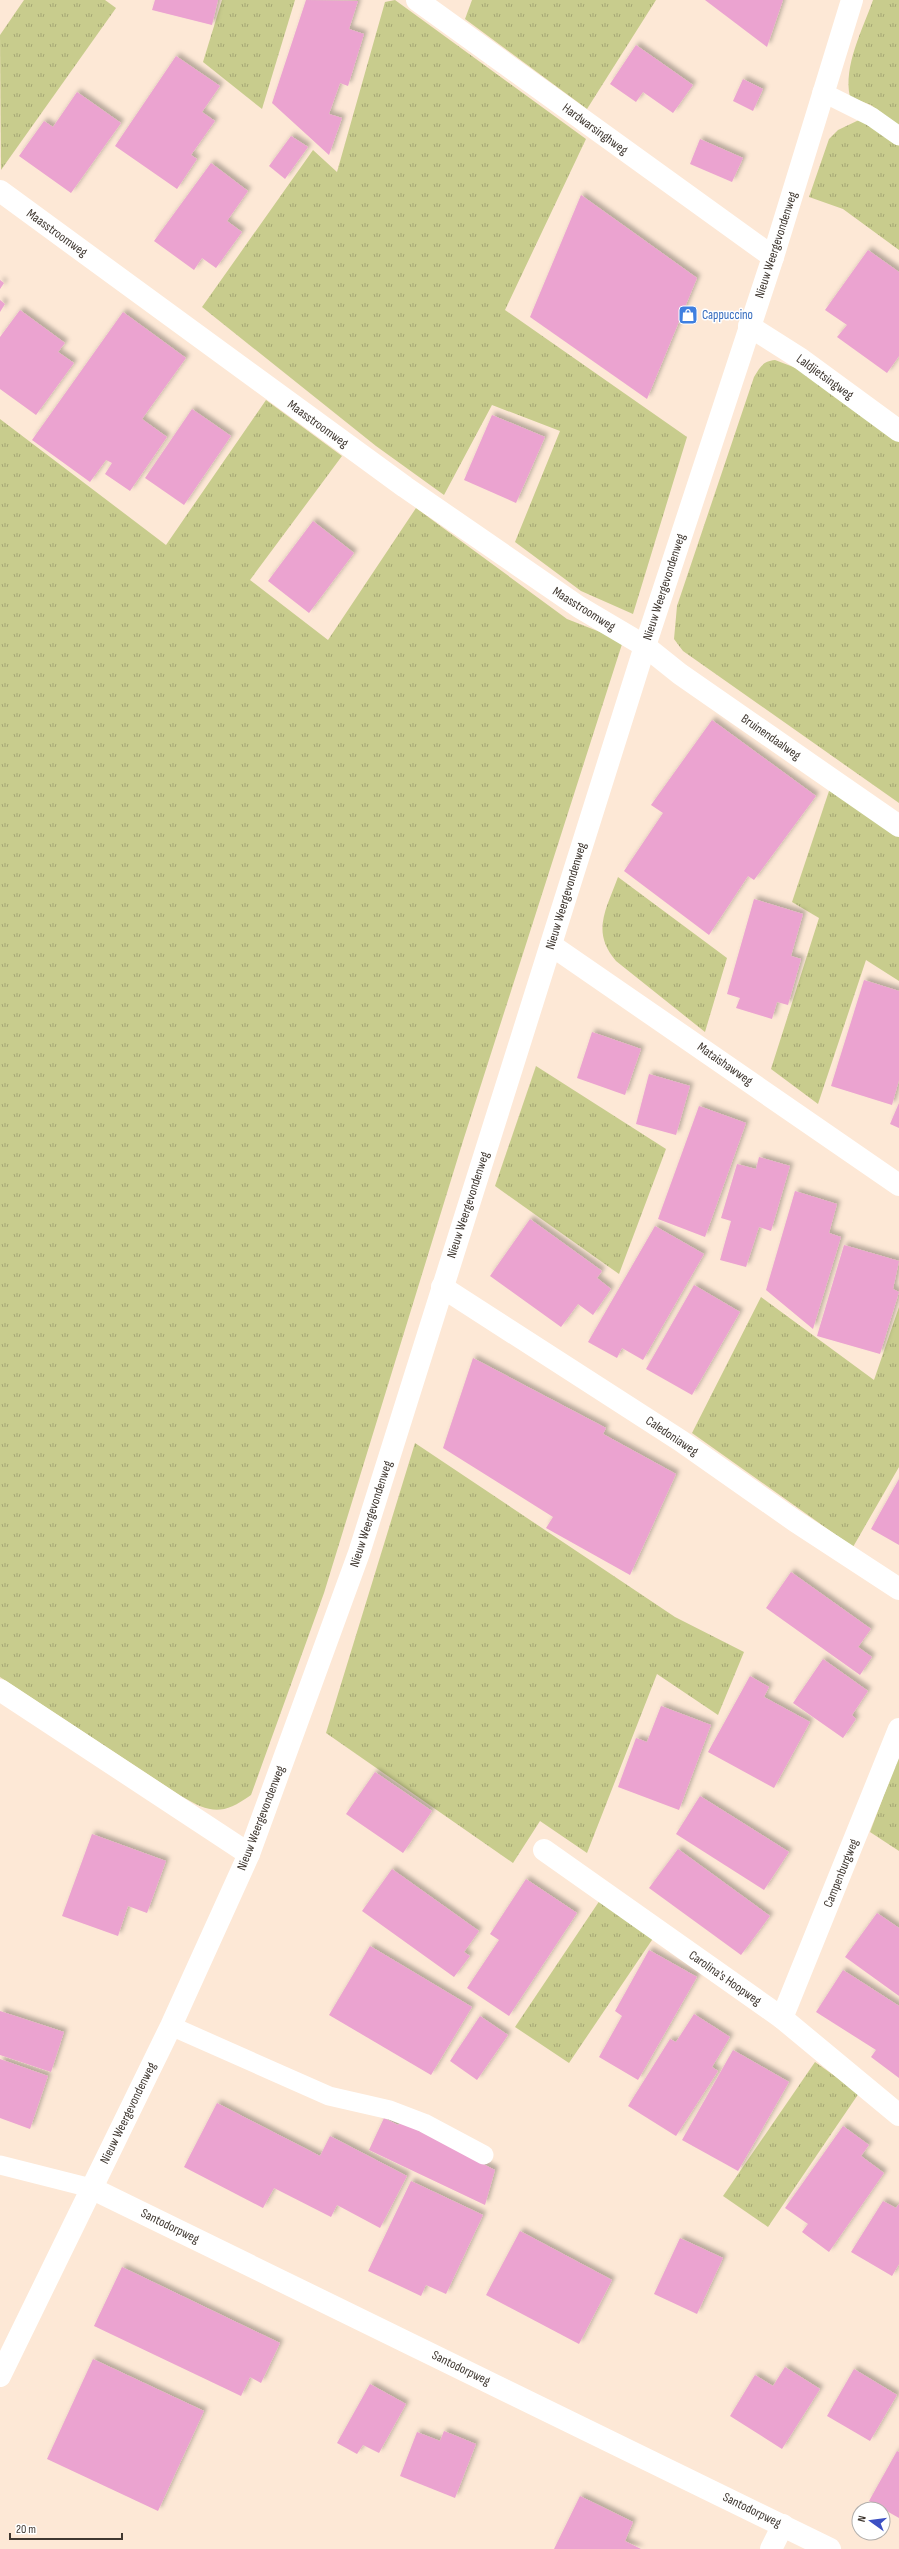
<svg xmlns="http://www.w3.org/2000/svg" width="899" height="2549" font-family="'Sofia Sans Condensed',sans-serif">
<defs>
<pattern id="grass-tufts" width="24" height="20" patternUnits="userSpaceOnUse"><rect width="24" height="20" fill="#c8cc8d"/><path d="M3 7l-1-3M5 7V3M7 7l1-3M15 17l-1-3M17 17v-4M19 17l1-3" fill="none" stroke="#a4a674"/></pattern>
<filter id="shadow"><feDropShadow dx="3.5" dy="-3.5" stdDeviation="2" flood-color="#0004"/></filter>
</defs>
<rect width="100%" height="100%" fill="#fde8d6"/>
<g fill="url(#grass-tufts)">
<path d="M24,0H105L116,8L1,170L0,35Z"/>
<path d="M222,0H295L262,109L203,62Z"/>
<path d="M395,0L586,139L505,310L687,437L633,614L581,591L515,542L560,431L492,405L444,495L376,446L202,307L313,150L337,172L385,2Z"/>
<path d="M472,0H656L587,109L465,19Z"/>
<path d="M873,0H899V126L871,105L850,97C843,66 863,29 873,0Z"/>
<path d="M861,119L899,142V250L843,209L809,197L829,139L838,130Z"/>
<path d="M775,360L809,373L899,441V803L683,651L674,639L677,606L754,377C760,367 763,361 775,360Z"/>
<path d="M266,400L342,456L250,580L328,640L416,508L567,619L623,641L463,1141L324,1593L251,1795C222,1816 210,1813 181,1796L0,1677V419L166,545Z"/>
<path d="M832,782L899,831V981L866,960L818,1104L771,1069L819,918L792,902Z"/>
<path d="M618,877L727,958L705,1032L616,961C591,932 606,910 618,877Z"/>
<path d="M536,1066L666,1149L619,1274L495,1186Z"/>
<path d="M761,1297L874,1380L899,1307V1467L853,1547L692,1433Z"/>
<path d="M415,1443L675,1617L744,1652L718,1715L657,1674L587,1853L540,1821L513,1863L326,1733Z"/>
<path d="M899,1755V1851L870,1832Z"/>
<path d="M600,1900L654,1937L569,2063L515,2027Z"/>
<path d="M815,2062L859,2093L768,2227L723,2196Z"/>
</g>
<g fill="#eba3d0" filter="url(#shadow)">
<path d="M155,0H218L212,25L152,10Z"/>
<path d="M306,0L358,1L349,29L364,34L348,86L340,83L329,114L342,118L329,155L272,103Z"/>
<path d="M705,0H783L767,47Z"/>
<path d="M636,45L693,85L673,113L643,92L636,102L610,84Z"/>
<path d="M176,56L220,86L202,112L215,121L191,155L197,159L177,189L115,146Z"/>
<path d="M743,79L763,89L753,111L733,101Z"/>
<path d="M77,92L121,123L71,193L19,156L44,121L53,127Z"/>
<path d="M291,136L308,147L285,179L269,166Z"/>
<path d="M700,139L743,158L732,182L690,164Z"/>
<path d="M211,163L248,191L227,221L242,232L216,268L202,258L194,270L154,241Z"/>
<path d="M581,195L697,278L647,399L530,317Z"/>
<path d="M868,250L899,272V356L887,373L837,337L847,325L825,310Z"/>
<path d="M0,280L4,283L0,289Z"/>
<path d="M0,300L5,304L0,312Z"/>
<path d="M20,310L65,343L58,352L74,363L36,415L0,389V337Z"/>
<path d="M123,312L186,358L142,419L167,437L130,491L105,474L112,463L106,460L90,482L32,440Z"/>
<path d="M192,409L231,436L184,505L145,478Z"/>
<path d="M492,415L545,437L516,503L464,480Z"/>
<path d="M313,521L354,553L309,613L268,581Z"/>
<path d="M712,720L816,796L754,880L748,876L709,935L624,871L663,813L651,805Z"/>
<path d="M754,899L803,914L791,956L801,959L788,1005L777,1002L772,1019L736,1008L740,998L727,994Z"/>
<path d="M864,980L899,991V1080L892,1105L831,1086Z"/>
<path d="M592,1032L641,1049L625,1095L577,1078Z"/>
<path d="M649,1074L690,1086L676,1135L636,1124Z"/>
<path d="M899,1103V1128L890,1124Z"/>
<path d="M699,1106L746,1123L705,1237L658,1219Z"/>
<path d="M759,1157L790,1166L771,1231L759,1227L746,1267L720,1260L731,1221L721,1218L737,1164L756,1169Z"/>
<path d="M795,1191L837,1204L829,1233L841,1237L813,1329L766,1290Z"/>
<path d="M530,1219L602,1271L597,1278L611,1289L593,1315L578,1304L561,1327L490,1276Z"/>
<path d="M655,1226L704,1254L643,1360L622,1348L617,1358L588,1342Z"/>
<path d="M844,1245L899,1261L893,1289L899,1292L880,1354L817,1336Z"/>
<path d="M694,1285L740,1312L692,1395L646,1369Z"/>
<path d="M473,1358L606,1428L603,1434L676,1474L630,1575L546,1528L553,1517L443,1448Z"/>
<path d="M899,1479V1545L871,1529Z"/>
<path d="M791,1572L871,1629L858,1647L872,1657L860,1675L766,1608Z"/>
<path d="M823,1659L868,1691L852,1715L856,1719L843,1738L793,1703Z"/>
<path d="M750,1676L769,1687L764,1697L810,1722L774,1788L708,1752Z"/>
<path d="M661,1706L711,1725L679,1810L618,1787L636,1738L647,1742Z"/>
<path d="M375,1772L432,1811L403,1853L346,1814Z"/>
<path d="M700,1796L789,1852L764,1890L676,1834Z"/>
<path d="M92,1834L166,1861L147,1913L128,1906L118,1936L62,1916Z"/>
<path d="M678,1849L770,1916L741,1955L649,1888Z"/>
<path d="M392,1869L479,1931L464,1952L470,1956L454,1977L362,1911Z"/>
<path d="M526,1879L577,1913L509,2016L467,1988L499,1940L490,1934Z"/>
<path d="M877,1913L899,1928V1996L845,1957Z"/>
<path d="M370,1946L472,2007L431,2075L329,2015Z"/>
<path d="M649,1950L697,1977L638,2080L599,2057L622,2016L615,2011Z"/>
<path d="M843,1970L899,2006V2078L871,2057L876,2050L816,2012Z"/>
<path d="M0,2011L64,2032L51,2072L0,2055Z"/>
<path d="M694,2014L730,2037L712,2067L718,2071L676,2136L628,2106L670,2039L676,2042Z"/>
<path d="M480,2016L508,2035L477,2080L450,2061Z"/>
<path d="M733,2050L789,2082L738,2171L682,2140Z"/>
<path d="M0,2059L48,2076L30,2129L0,2118Z"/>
<path d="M217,2103L320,2156L330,2136L407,2176L380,2228L337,2205L331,2217L274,2188L263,2208L184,2167Z"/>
<path d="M384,2118L398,2125L401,2122L495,2170L485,2205L369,2150Z"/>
<path d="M843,2126L869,2145L861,2156L884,2173L829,2252L802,2232L808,2224L785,2208Z"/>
<path d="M411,2181L483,2215L446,2294L426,2285L421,2296L368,2271Z"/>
<path d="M883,2201L896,2208L899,2204V2264L892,2276L851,2252Z"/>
<path d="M520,2231L612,2280L579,2344L486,2295Z"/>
<path d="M680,2238L723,2258L697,2314L654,2294Z"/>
<path d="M122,2267L280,2343L261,2383L250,2377L241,2396L94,2326Z"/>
<path d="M93,2359L204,2411L158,2511L47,2459Z"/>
<path d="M785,2367L820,2389L782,2449L730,2416L755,2375L773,2386Z"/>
<path d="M854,2369L897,2395L870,2441L827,2416Z"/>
<path d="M370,2384L406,2404L379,2453L363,2445L357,2454L337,2443Z"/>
<path d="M444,2431L476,2444L455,2498L400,2476L417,2432L440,2441Z"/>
<path d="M897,2451L899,2452V2518L869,2501Z"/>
<path d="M580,2496L633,2522L625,2541L641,2549H554Z"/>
</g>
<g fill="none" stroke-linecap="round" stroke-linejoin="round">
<g stroke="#fff" stroke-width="19">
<path d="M822,92L872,117L899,136"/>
<path d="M171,2026L329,2096L390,2110L424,2123L484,2155"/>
<path d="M0,2165L91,2188"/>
</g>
<g stroke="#fff" stroke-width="22">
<path d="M417,0L773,257"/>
<path d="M0,191L405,487L579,607L645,646L680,674L899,826"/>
<path d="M749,326L801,359L899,431"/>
<path d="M551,945L899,1185"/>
<path d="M442,1287L681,1441L795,1521L899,1589"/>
<path d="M0,1690L249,1854"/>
<path d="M544,1850L782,2018L899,2115"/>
<path d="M782,2018L899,1729"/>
<path d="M91,2188L830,2549"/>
<path d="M771,2549L783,2525"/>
</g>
<path stroke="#fff" stroke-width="22" d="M0,2376L171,2026L249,1854L359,1553L645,646L773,257L852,0"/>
</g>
<defs>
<symbol id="shop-square" viewBox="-11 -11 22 22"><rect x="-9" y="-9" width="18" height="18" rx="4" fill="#3f7fe0" stroke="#fff"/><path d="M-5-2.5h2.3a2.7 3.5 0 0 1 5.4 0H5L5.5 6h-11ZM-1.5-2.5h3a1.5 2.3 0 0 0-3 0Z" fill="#fff"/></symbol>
</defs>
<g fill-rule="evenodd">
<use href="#shop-square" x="677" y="304" width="22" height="22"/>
</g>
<g text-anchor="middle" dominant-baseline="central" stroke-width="3" stroke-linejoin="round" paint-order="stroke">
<g font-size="13" fill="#3f3730" stroke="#fff">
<text transform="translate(595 129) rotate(36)">Hardwarsinghweg</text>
<text transform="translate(57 233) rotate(36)">Maasstroomweg</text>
<text transform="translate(776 245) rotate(-72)">Nieuw Weergevondenweg</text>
<text transform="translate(825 377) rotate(36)">Laldjietsingweg</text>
<text transform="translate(318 424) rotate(36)">Maasstroomweg</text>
<text transform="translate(664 587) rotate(-72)">Nieuw Weergevondenweg</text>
<text transform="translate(584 609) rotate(32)">Maasstroomweg</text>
<text transform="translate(771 737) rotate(35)">Bruinendaalweg</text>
<text transform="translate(566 896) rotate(-73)">Nieuw Weergevondenweg</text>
<text transform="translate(725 1064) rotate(35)">Mataishawweg</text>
<text transform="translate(468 1205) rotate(-72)">Nieuw Weergevondenweg</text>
<text transform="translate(672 1436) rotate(34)">Caledoniaweg</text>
<text transform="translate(371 1514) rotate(-72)">Nieuw Weergevondenweg</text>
<text transform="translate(261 1818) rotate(-69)">Nieuw Weergevondenweg</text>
<text transform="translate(841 1873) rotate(-68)">Campenburgweg</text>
<text transform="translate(725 1978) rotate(35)">Carolina's Hoopweg</text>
<text transform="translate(128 2113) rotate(-64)">Nieuw Weergevondenweg</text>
<text transform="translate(170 2226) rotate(26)">Santodorpweg</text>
<text transform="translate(461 2368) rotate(26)">Santodorpweg</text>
<text transform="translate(752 2510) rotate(26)">Santodorpweg</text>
</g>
<g font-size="13" fill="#366cbe" stroke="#fff" text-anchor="start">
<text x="702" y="315">Cappuccino</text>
</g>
</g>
<g transform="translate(871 2521) rotate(284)"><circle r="19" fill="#ffffff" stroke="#b2afac"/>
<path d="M0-3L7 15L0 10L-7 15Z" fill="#3c50c3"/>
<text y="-6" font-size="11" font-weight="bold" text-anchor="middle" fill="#3f3730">N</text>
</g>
<path d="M10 2533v6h112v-6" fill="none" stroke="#3f3730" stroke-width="2"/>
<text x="16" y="2533" font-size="12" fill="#3f3730" stroke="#ffffff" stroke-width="3" paint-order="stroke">20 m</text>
</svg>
